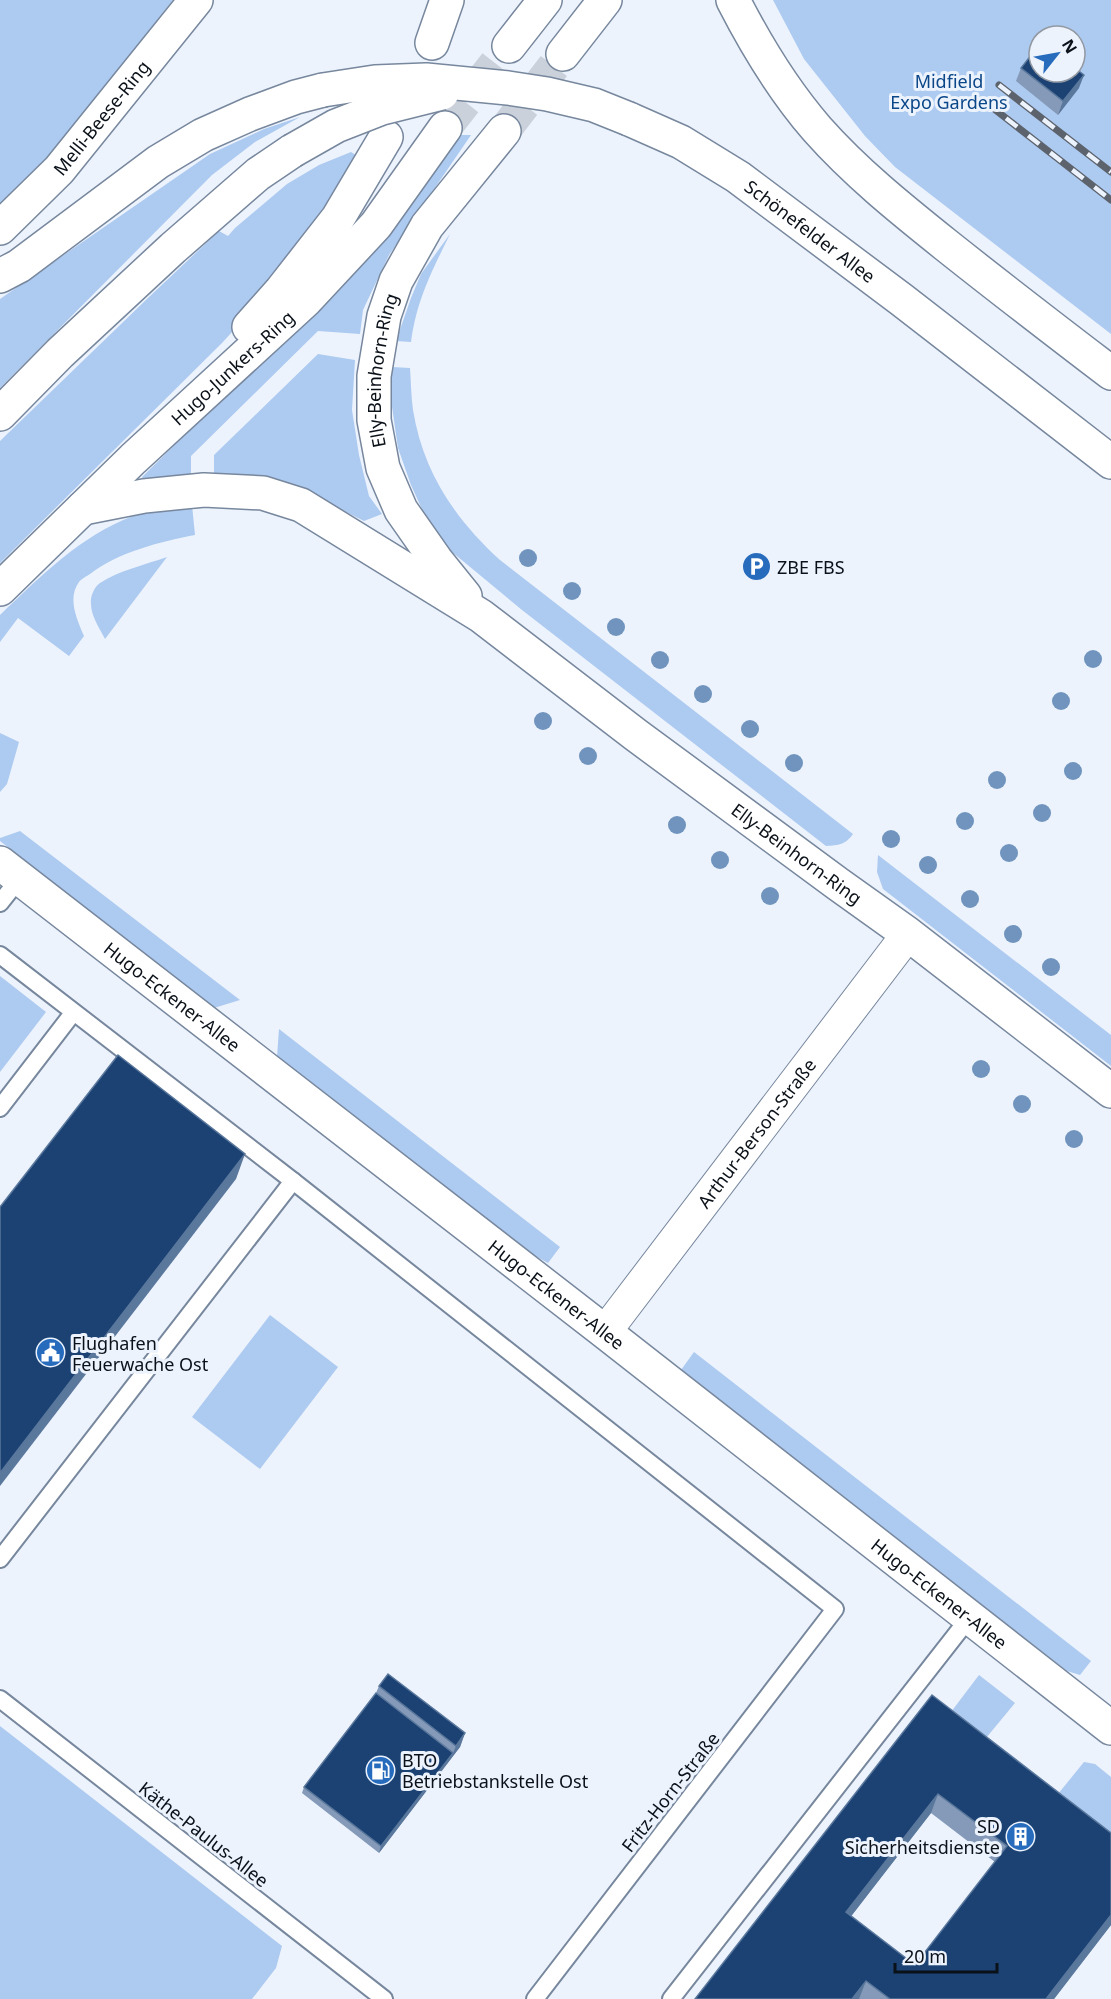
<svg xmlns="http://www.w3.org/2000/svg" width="1111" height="1999" font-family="'Noto Sans',sans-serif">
<rect width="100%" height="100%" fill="#ecf3fd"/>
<g fill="#adcaf0" fill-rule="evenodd">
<path d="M0,0H173L47,161L0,208Z"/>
<path d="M773,0H1111V334L895,167L865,136L804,59ZM1039,36H1075V72H1039Z"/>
<path d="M300,117L255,142L212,175L0,388V299L210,154L264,129Z"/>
<path d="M459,135H471L389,255L363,310L360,334L318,331L191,456V474L153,481H144L142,477L319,303Z"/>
<path d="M351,152L362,159L256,306L222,343L0,563V441L149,297L219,231L228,236L235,228L287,184L319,165Z"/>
<path d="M450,234C431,273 417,299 411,342L396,341L411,298L421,274Z"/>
<path d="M318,354L355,360L352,410L359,455L369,496L382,514L364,521L289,483L262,477L214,475V455Z"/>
<path d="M392,367L410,368C411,382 411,396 413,410C423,472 455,519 500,560L853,834C845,845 839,845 826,846L522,610L452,552L426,518L411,485L398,448L390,393Z"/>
<path d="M192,505L195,535C159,542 119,552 90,574C87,576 81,579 79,582C67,598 77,620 84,636L69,656L18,618L0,642V615C40,577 80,536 133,516C152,510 172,508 192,505Z"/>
<path d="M167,557L105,639C100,629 91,616 91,604C90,597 94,587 100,583C118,571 147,564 167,557Z"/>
<path d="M0,733L19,742L7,784L0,792Z"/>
<path d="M20,831L240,1000L214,1008L0,841V838Z"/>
<path d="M878,855L1111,1035V1066L883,889L877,872Z"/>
<path d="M0,976L46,1012L0,1072Z"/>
<path d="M279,1029L560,1247L548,1263L523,1249L277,1057Z"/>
<path d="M270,1315L338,1367L260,1469L192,1417Z"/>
<path d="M694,1352L1091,1661L1080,1675L1067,1671L694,1383L681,1370Z"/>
<path d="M979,1675L1015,1703L986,1738L951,1712Z"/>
<path d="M0,1726L282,1946L276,1968L252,1999H0Z"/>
<path d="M1084,1762L1095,1764L1111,1777V1835L1058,1794Z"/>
</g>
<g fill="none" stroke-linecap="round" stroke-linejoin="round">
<g stroke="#cad1db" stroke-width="33" stroke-dasharray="33 16" stroke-linecap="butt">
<path d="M445,128L509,46"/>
<path d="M504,131L563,54"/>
</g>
<defs>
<g id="service">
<path d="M0,903L19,879"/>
<path d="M0,955L293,1181L835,1609L535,1999"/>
<path d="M0,1108L73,1013"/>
<path d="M0,1559L293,1181"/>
<path d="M0,1699L384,1999"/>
<path d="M671,1999L969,1618"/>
</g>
<g id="minor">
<path id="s1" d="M605,1332L908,934"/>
</g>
<g id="tertiary">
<path d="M432,43L447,0"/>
<path d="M509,46L545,0"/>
<path d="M563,54L605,0"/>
<path id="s2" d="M0,228L59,170L196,0"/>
<path d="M249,327L281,291L338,218L386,137"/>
<path id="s3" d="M83,508L144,496L204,490L263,493L301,505L481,616L636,735L838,884L908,934L1111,1091"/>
<path id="s4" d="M0,589L133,459L306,300L376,225L445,128"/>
<path id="s5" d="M465,596L436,560L401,510L383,468L374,420V376L384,316L396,281L427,226L504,131"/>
<path id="s6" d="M0,863L605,1332L1111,1728"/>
</g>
<g id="trunk">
<path d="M733,0C756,45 784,91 817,129C855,172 901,209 946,245C1000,288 1056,331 1111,373"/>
<path id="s7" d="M629,119L681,142L738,177L902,300L1111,462"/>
<path d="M0,276L19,266L158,162L203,135L250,114L296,97L323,90"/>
<path d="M0,414L60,353L173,248L258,174L292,151"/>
</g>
</defs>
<use href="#service" stroke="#77879d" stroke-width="20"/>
<use href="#minor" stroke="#77879d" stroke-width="34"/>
<use href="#tertiary" stroke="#77879d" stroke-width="36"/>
<use href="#trunk" stroke="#77879d" stroke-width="36"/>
<use href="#service" stroke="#fff" stroke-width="16"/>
<use href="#minor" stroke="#fff" stroke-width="32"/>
<use href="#tertiary" stroke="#fff" stroke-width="33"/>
<use href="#trunk" stroke="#fff" stroke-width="33"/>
<defs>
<g id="rail">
<path d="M999,85L1111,172"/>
<path d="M984,101L1111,200"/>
</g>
</defs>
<use href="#rail" stroke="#5d636c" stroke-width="7"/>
<use href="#rail" stroke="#ecf3fd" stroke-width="4.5" stroke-dasharray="14" stroke-linecap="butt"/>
<defs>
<g id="trunk-bridge">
<path d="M323,90L375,82L426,80L508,88L547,94L594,105L629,119"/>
<path d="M292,151L336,126L382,108L442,93"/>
</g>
</defs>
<use href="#trunk-bridge" stroke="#77879d" stroke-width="36" stroke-linecap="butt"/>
<use href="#trunk-bridge" stroke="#fff" stroke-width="33"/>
</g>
<g fill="#7094bd">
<circle cx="528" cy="558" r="9"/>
<circle cx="572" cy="591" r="9"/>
<circle cx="616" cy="627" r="9"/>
<circle cx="1093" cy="659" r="9"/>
<circle cx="660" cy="660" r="9"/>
<circle cx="703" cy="694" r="9"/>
<circle cx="1061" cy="701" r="9"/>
<circle cx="543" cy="721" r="9"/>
<circle cx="750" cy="729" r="9"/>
<circle cx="588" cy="756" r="9"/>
<circle cx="794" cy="763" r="9"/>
<circle cx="1073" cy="771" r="9"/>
<circle cx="997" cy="780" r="9"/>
<circle cx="1042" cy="813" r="9"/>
<circle cx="965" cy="821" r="9"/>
<circle cx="677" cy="825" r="9"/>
<circle cx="891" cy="839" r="9"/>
<circle cx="1009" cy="853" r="9"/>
<circle cx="720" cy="860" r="9"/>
<circle cx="928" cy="865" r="9"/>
<circle cx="770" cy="896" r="9"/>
<circle cx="970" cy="899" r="9"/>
<circle cx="1013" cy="934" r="9"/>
<circle cx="1051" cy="967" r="9"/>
<circle cx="981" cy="1069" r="9"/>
<circle cx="1022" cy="1104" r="9"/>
<circle cx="1074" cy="1139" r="9"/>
</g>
<g fill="#849ab8" fill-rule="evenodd">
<path d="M1021,68L1079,88L1058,115L1016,81Z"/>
<path d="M379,1686L465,1733L460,1747L379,1853L302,1793L304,1787L376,1693Z"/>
<path d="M932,1695L1111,1833V1925L1054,1999H695ZM931,1813L995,1862L915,1965L851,1916Z"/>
</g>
<g fill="#5a779c">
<path d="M1084,75L1079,88L1058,115L1063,101Z"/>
<path d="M245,1154L236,1179L0,1486V1473Z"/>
<path d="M465,1733L460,1747L379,1853L381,1846L453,1753L456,1746Z"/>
<path d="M938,1794L931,1813L839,1932L846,1912Z"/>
<path d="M1111,1915V1925L1054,1999H1046Z"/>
<path d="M866,1981L859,1999H852Z"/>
</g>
<g fill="#1b4273" stroke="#5a779c" stroke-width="1.5" fill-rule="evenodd">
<path d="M1039,45V72H1075V68L1084,75L1063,101L1021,68Z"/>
<path d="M118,1055L245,1154L0,1473V1207Z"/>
<path d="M388,1674L465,1733L456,1746L379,1686Z"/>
<path d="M376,1693L453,1753L381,1846L304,1787Z"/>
<path d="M932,1695L1111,1833V1915L1046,1999H890L866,1981L852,1999H695ZM938,1794L1007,1846L915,1965L846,1912Z"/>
</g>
<defs>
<symbol id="parking-disc" viewBox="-11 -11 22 22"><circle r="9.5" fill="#276bbc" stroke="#ecf3fd"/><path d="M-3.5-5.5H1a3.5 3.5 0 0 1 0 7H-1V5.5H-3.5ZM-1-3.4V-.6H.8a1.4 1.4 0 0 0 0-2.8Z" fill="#fff"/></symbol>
<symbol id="civic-disc" viewBox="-11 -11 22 22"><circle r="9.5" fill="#276bbc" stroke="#ecf3fd"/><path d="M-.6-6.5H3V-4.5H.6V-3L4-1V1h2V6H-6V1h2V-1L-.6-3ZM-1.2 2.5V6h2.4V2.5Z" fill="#fff"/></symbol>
<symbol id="fuel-disc" viewBox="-11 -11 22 22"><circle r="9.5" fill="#276bbc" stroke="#ecf3fd"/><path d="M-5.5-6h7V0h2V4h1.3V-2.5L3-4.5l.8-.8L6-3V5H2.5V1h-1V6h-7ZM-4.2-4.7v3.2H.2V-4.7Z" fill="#fff"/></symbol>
<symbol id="building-disc" viewBox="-11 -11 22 22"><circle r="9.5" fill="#276bbc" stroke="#ecf3fd"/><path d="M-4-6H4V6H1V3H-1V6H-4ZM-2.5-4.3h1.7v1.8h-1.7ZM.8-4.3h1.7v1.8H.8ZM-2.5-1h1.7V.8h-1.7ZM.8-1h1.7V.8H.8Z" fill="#fff"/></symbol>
</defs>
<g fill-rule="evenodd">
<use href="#parking-disc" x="740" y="550" width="33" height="33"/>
<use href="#civic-disc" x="34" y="1336" width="33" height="33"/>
<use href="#fuel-disc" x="364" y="1754" width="33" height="33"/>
<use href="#building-disc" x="1004" y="1820" width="33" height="33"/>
</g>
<g text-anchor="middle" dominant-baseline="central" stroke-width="6" stroke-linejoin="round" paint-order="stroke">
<g font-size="18" fill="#0a4688" stroke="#ecf3fd">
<text x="949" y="81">Midfield<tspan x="949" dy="21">Expo Gardens</tspan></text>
</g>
<g font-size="18" fill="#0b1119" stroke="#ecf3fd">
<text stroke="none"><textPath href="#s2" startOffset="150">Melli-Beese-Ring</textPath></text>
<text stroke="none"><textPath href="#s7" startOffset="214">Schönefelder Allee</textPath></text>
<text stroke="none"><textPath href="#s4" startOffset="321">Hugo-Junkers-Ring</textPath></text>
<text stroke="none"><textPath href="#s5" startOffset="252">Elly-Beinhorn-Ring</textPath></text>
<text stroke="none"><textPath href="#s3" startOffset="828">Elly-Beinhorn-Ring</textPath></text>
<text stroke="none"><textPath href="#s6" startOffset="218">Hugo-Eckener-Allee</textPath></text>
<text stroke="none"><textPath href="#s1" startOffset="250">Arthur-Berson-Straße</textPath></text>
<text stroke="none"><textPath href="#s6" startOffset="704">Hugo-Eckener-Allee</textPath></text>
<text stroke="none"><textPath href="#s6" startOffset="1190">Hugo-Eckener-Allee</textPath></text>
<text transform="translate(670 1792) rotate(-52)">Fritz-Horn-Straße</text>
<text transform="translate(204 1834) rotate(38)">Käthe-Paulus-Allee</text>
</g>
<g font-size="18" fill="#0b1119" stroke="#ecf3fd" text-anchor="start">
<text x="777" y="567">ZBE FBS</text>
<text x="72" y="1343">Flughafen<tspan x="72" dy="21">Feuerwache Ost</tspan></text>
<text x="402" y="1760">BTO<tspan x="402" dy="21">Betriebstankstelle Ost</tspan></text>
<text x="1000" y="1826" text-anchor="end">SD<tspan x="1000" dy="21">Sicherheitsdienste</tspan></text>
</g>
</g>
<g transform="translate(1057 54) rotate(59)"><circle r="28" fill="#ecf3fd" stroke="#9299a2" stroke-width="1.5"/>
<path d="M0-4.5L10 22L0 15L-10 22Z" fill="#276bbc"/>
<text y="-9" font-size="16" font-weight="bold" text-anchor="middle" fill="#0b1119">N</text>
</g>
<path d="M895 1963v9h102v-9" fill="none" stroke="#0b1119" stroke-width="3"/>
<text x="904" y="1963" font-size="18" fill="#0b1119" stroke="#ecf3fd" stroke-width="4.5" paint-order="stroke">20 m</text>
</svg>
